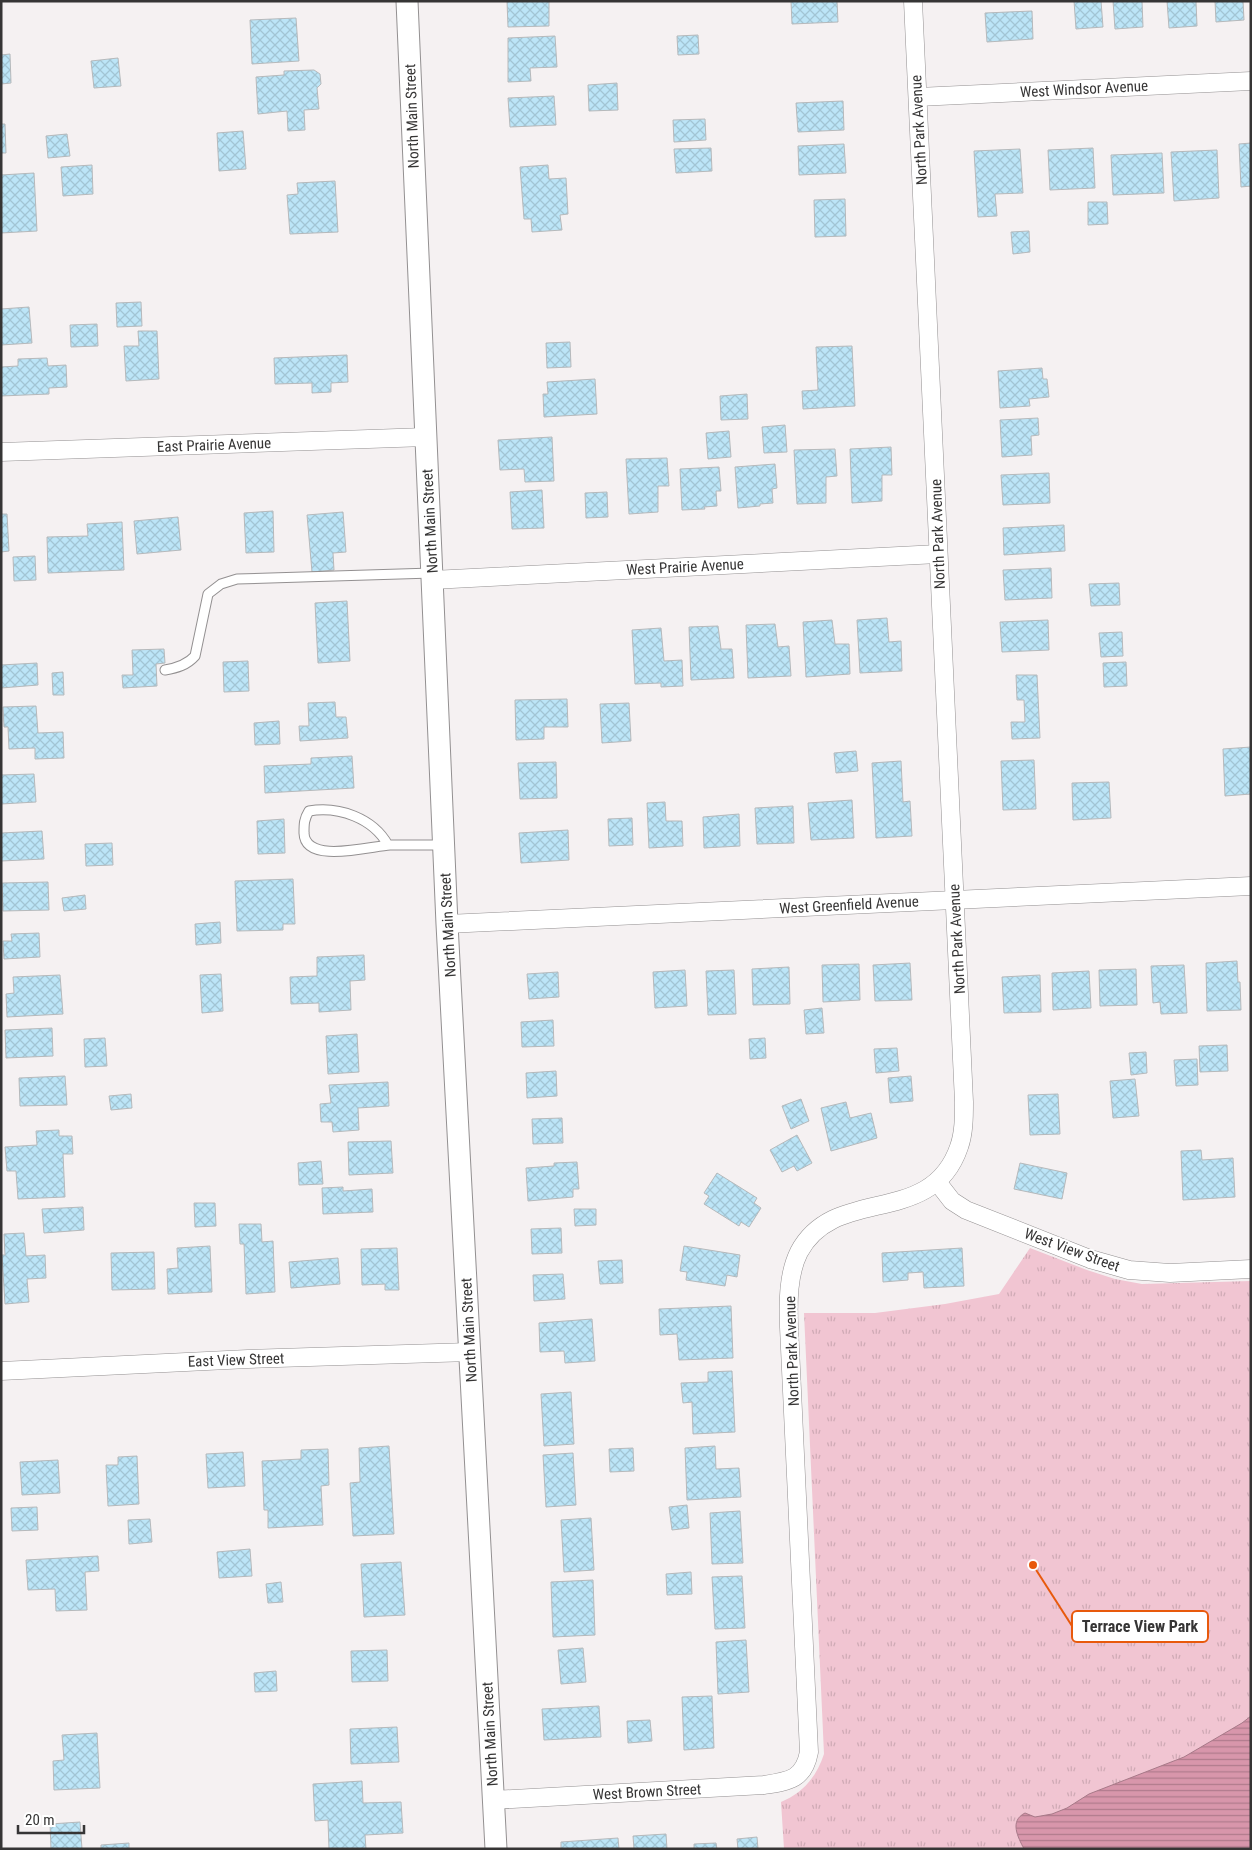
<svg xmlns="http://www.w3.org/2000/svg" width="1252" height="1850" font-family="'Roboto Condensed',sans-serif">
<defs>
<pattern id="grass-tufts" width="24" height="20" patternUnits="userSpaceOnUse" patternTransform="scale(1.25)"><rect width="24" height="20" fill="#f1c5d2"/><path d="M3 7l-1-3M5 7V3M7 7l1-3M15 17l-1-3M17 17v-4M19 17l1-3" fill="none" stroke="#cfaab5"/></pattern>
<pattern id="water-rules" width="6" height="5" patternUnits="userSpaceOnUse" patternTransform="scale(1.25)"><rect width="6" height="5" fill="#d896ab"/><path d="M0 2.5h6" fill="none" stroke="#b07b8c"/></pattern>
<pattern id="building-cross-hatch" width="8" height="8" patternUnits="userSpaceOnUse" patternTransform="scale(1.25)"><rect width="8" height="8" fill="#bce5f7"/><path d="M0 0l8 8M0 8l8-8" fill="none" stroke="#a2c5d4"/></pattern>
</defs>
<rect width="100%" height="100%" fill="#f5f1f2"/>
<path fill="url(#grass-tufts)" d="M1030,1248L1087,1270L1115,1279L1142,1284L1251,1281V1849H784L781,1802C803,1793 817,1776 824,1754L804,1313H875L945,1304L999,1294Z"/>
<path fill="url(#water-rules)" stroke="#a77988" d="M1251,1716V1849H1024C1018,1837 1009,1821 1025,1813L1035,1817L1052,1814L1067,1808L1089,1794L1184,1757L1242,1723Z"/>
<g fill="url(#building-cross-hatch)" stroke="#b6b9bb">
<path d="M507,1H549V26L508,27Z"/>
<path d="M791,1H837L838,22L792,24Z"/>
<path d="M1074,1H1101L1103,27L1076,29Z"/>
<path d="M1113,1H1142L1143,27L1115,29Z"/>
<path d="M1167,1H1196L1197,26L1169,28Z"/>
<path d="M1215,1H1243L1244,20L1216,22Z"/>
<path d="M1032,11L1033,39L987,42L985,13Z"/>
<path d="M296,18L299,61L252,64L250,20Z"/>
<path d="M698,35L699,54L678,55L677,36Z"/>
<path d="M555,36L557,67L530,68L531,81L508,82V38Z"/>
<path d="M10,54L11,83L1,84V55Z"/>
<path d="M118,58L121,86L94,88L91,61Z"/>
<path d="M314,70L320,74L321,84L317,88L319,109L304,110L305,130L288,131L287,111L258,114L256,77L284,75V71Z"/>
<path d="M617,83L618,110L589,111L588,85Z"/>
<path d="M554,96L556,125L510,127L508,98Z"/>
<path d="M843,101L844,130L798,132L796,103Z"/>
<path d="M705,119L706,140L674,142L673,120Z"/>
<path d="M1,124H5L6,153H1Z"/>
<path d="M243,131L246,169L219,171L217,133Z"/>
<path d="M67,134L70,156L48,158L46,136Z"/>
<path d="M1251,143V186L1241,187L1239,144Z"/>
<path d="M844,144L846,173L799,175L798,146Z"/>
<path d="M711,148L712,171L676,173L674,149Z"/>
<path d="M1093,148L1095,188L1050,190L1048,150Z"/>
<path d="M1020,149L1023,193L995,194L997,216L978,217L974,151Z"/>
<path d="M1217,150L1219,198L1174,201L1171,152Z"/>
<path d="M1162,153L1164,193L1113,195L1111,155Z"/>
<path d="M92,165L93,194L63,196L61,167Z"/>
<path d="M548,165L549,179L566,178L568,214L560,215L562,230L532,232L531,219H524L520,167Z"/>
<path d="M34,173L37,231L1,233V175Z"/>
<path d="M335,181L338,232L290,234L287,195L298,194L297,183Z"/>
<path d="M845,199L846,236L815,237L814,200Z"/>
<path d="M1088,202H1107L1108,224L1088,225Z"/>
<path d="M1029,231L1030,252L1013,254L1011,232Z"/>
<path d="M141,302L142,326L117,327L116,303Z"/>
<path d="M29,307L32,343L1,345V309Z"/>
<path d="M97,324L98,346L71,347L70,325Z"/>
<path d="M138,331H157L159,379L126,381L124,346H139Z"/>
<path d="M570,342L571,367L547,368L546,343Z"/>
<path d="M852,346L855,406L803,409L802,391L818,390L816,347Z"/>
<path d="M347,355L348,382L331,383V392L312,393V383L275,384L274,358Z"/>
<path d="M47,358L48,366L66,365L67,387L49,388V394L1,396V367L18,366V359Z"/>
<path d="M1042,368L1043,379H1047L1049,397L1029,399L1030,406L1000,408L998,371Z"/>
<path d="M595,379L597,414L544,417L543,394H548L547,382Z"/>
<path d="M747,394L748,419L721,420L720,396Z"/>
<path d="M1038,418L1039,435L1031,436L1032,455L1002,457L1000,420Z"/>
<path d="M785,425L787,452L764,453L762,427Z"/>
<path d="M729,431L731,457L708,459L706,433Z"/>
<path d="M552,437L554,481L525,482L524,469L500,470L498,440Z"/>
<path d="M891,447L892,475H882V501L852,503L850,449Z"/>
<path d="M835,449L837,476L826,477V503L797,504L794,450Z"/>
<path d="M667,458L669,486H658V512L629,514L626,459Z"/>
<path d="M775,464L777,488L772,489L773,503L760,504V506L738,508L735,467Z"/>
<path d="M719,467L721,491H716L717,506L704,507L705,509L682,510L680,469Z"/>
<path d="M1049,473L1050,503L1003,505L1001,475Z"/>
<path d="M542,490L544,528L512,529L510,492Z"/>
<path d="M607,492L608,517L586,518L585,493Z"/>
<path d="M273,511L274,552L246,553L244,513Z"/>
<path d="M343,512L346,552L333,553L334,570L312,572L307,515Z"/>
<path d="M1,514H7L9,551L1,552Z"/>
<path d="M178,517L181,550L137,554L134,521Z"/>
<path d="M122,522L124,570L48,573L47,537L88,536L87,524Z"/>
<path d="M1064,525L1065,551L1004,555L1003,528Z"/>
<path d="M35,556L36,580L14,581L13,557Z"/>
<path d="M1051,568L1052,598L1005,600L1003,570Z"/>
<path d="M1119,583L1120,605L1091,606L1089,584Z"/>
<path d="M347,601L350,661L318,663L315,603Z"/>
<path d="M887,618L889,642L901,641L902,671L860,673L857,620Z"/>
<path d="M832,620L835,644H849L850,674L806,677L803,622Z"/>
<path d="M1048,620L1049,650L1002,652L1000,622Z"/>
<path d="M775,624L778,647L789,646L791,676L748,678L746,625Z"/>
<path d="M718,626L721,649H732L734,678L691,680L689,627Z"/>
<path d="M661,628L664,661L682,660L683,686L661,687V683L635,684L632,630Z"/>
<path d="M1122,632L1123,656L1101,657L1099,633Z"/>
<path d="M164,649L165,663L156,664L157,686L123,688L122,675H133L132,650Z"/>
<path d="M248,661L249,691L224,692L223,662Z"/>
<path d="M1126,662L1127,686L1104,687L1103,663Z"/>
<path d="M37,663L38,685L1,688V665Z"/>
<path d="M63,672L64,695H53L52,673Z"/>
<path d="M1016,675H1037L1040,738L1012,739L1011,722H1025L1024,700H1017Z"/>
<path d="M567,699L568,727H544V739L516,740L515,700Z"/>
<path d="M335,702L336,717H346L348,738L300,741L299,726H309L308,703Z"/>
<path d="M629,703L631,741L602,743L600,704Z"/>
<path d="M36,706L38,733L63,732L64,758L35,759V748L9,749L8,727H4L3,707Z"/>
<path d="M279,721L280,744L255,745L254,723Z"/>
<path d="M1251,747V794L1225,796L1223,749Z"/>
<path d="M856,751L858,771L836,773L834,753Z"/>
<path d="M352,756L354,788L265,793L264,766L311,764V758Z"/>
<path d="M1034,760L1036,809L1003,810L1001,761Z"/>
<path d="M901,761L903,802L910,801L912,836L876,838L872,763Z"/>
<path d="M556,762L557,798L520,799L518,763Z"/>
<path d="M34,774L36,802L1,804V775Z"/>
<path d="M1109,782L1111,818L1073,820L1072,783Z"/>
<path d="M852,800L854,838L811,840L808,803Z"/>
<path d="M665,802L666,821H682L683,846L649,848L647,803Z"/>
<path d="M793,806L794,843L757,844L755,808Z"/>
<path d="M739,814L740,846L704,848L703,817Z"/>
<path d="M632,818L633,845L609,846L608,819Z"/>
<path d="M284,819L285,853L258,854L257,821Z"/>
<path d="M568,830L569,860L521,863L519,833Z"/>
<path d="M42,831L44,859L1,861V833Z"/>
<path d="M112,843L113,865L86,866L85,844Z"/>
<path d="M293,879L295,924H283V930L237,931L235,881Z"/>
<path d="M48,882L49,910L3,911L2,883Z"/>
<path d="M85,895L86,909L64,911L62,898Z"/>
<path d="M220,922L221,943L196,945L195,924Z"/>
<path d="M39,933L40,957L4,959L3,941H12L11,934Z"/>
<path d="M364,955L365,980L350,981L351,1010L319,1012V1003L291,1004L290,977L317,976V957Z"/>
<path d="M1237,961L1238,982H1240L1241,1010L1207,1011L1206,963Z"/>
<path d="M910,963L912,1000L875,1001L873,965Z"/>
<path d="M859,964L860,1000L823,1002L822,965Z"/>
<path d="M1184,965L1187,1013L1161,1014L1160,1002L1153,1003L1151,966Z"/>
<path d="M789,967L790,1004L753,1005L752,969Z"/>
<path d="M1136,969L1137,1005L1100,1006L1099,970Z"/>
<path d="M685,970L687,1006L655,1008L653,972Z"/>
<path d="M734,970L736,1014L708,1015L706,971Z"/>
<path d="M1089,971L1091,1008L1053,1010L1052,973Z"/>
<path d="M558,972L559,997L529,999L527,974Z"/>
<path d="M221,974L223,1011L202,1013L200,975Z"/>
<path d="M60,975L63,1014L7,1017L6,994L14,993L13,977Z"/>
<path d="M1040,975L1041,1012L1004,1013L1002,977Z"/>
<path d="M822,1008L824,1033L806,1034L804,1010Z"/>
<path d="M553,1020L554,1046L522,1047L521,1022Z"/>
<path d="M52,1028L53,1056L6,1058L5,1030Z"/>
<path d="M357,1034L359,1072L328,1074L326,1036Z"/>
<path d="M105,1038L107,1066L85,1067L84,1039Z"/>
<path d="M765,1038L766,1058L750,1059L749,1039Z"/>
<path d="M1227,1045L1228,1071L1200,1072L1199,1046Z"/>
<path d="M897,1048L899,1071L876,1073L874,1049Z"/>
<path d="M1146,1052L1147,1073L1131,1075L1129,1053Z"/>
<path d="M1197,1059L1198,1085L1176,1086L1174,1060Z"/>
<path d="M556,1071L557,1096L527,1098L526,1073Z"/>
<path d="M65,1076L67,1105L20,1106L19,1078Z"/>
<path d="M911,1076L913,1101L890,1103L888,1078Z"/>
<path d="M1135,1079L1139,1116L1113,1118L1110,1081Z"/>
<path d="M388,1082L389,1106L358,1108L359,1130L333,1132L332,1122H321L320,1104L331,1103L329,1085Z"/>
<path d="M131,1094L132,1108L111,1110L109,1096Z"/>
<path d="M1058,1094L1060,1134L1030,1135L1028,1095Z"/>
<path d="M801,1099L809,1121L791,1129L782,1106Z"/>
<path d="M846,1102L850,1118L871,1113L877,1138L831,1151L821,1108Z"/>
<path d="M562,1118L563,1143L533,1144L532,1119Z"/>
<path d="M59,1130V1136H72L73,1154H63L65,1197L18,1199L16,1171H7L5,1147L37,1145L36,1131Z"/>
<path d="M797,1135L812,1163L797,1171L794,1166L782,1172L770,1150Z"/>
<path d="M391,1141L393,1173L349,1175L348,1142Z"/>
<path d="M1201,1150L1202,1160L1233,1158L1235,1197L1183,1200L1181,1151Z"/>
<path d="M321,1161L323,1184L299,1185L298,1163Z"/>
<path d="M577,1162L579,1189H573V1197L528,1201L526,1168L554,1166V1163Z"/>
<path d="M1020,1163L1067,1173L1062,1199L1014,1189Z"/>
<path d="M717,1173L757,1198L754,1203L761,1208L749,1227L741,1222L739,1226L704,1204L709,1196L704,1193Z"/>
<path d="M343,1187V1191L372,1189L373,1212L323,1214L322,1188Z"/>
<path d="M194,1203H215L216,1226L195,1227Z"/>
<path d="M83,1207L84,1230L44,1233L42,1209Z"/>
<path d="M574,1209H596V1225L575,1226Z"/>
<path d="M239,1224H261L262,1242L273,1241L275,1292L246,1294L244,1244H240Z"/>
<path d="M561,1228L562,1253L532,1254L531,1229Z"/>
<path d="M24,1233L26,1256L45,1255L46,1278L27,1279L29,1302L5,1304L2,1255H5L4,1234Z"/>
<path d="M210,1246L212,1292L168,1294L167,1269L178,1268L177,1248Z"/>
<path d="M684,1246L740,1255L737,1277L727,1275L725,1286L686,1280L687,1272L680,1271Z"/>
<path d="M397,1248L399,1290H385V1284L362,1285L361,1249Z"/>
<path d="M962,1248L964,1286L924,1288L923,1272L908,1273V1280L883,1282L882,1253Z"/>
<path d="M154,1252L155,1289L112,1290L111,1253Z"/>
<path d="M338,1258L340,1284L291,1288L289,1262Z"/>
<path d="M622,1260L623,1283L600,1284L598,1261Z"/>
<path d="M563,1274L565,1299L534,1301L533,1275Z"/>
<path d="M731,1306L733,1358L679,1360L677,1334L660,1335L659,1309Z"/>
<path d="M592,1319L595,1361L565,1363L564,1351L540,1352L539,1323Z"/>
<path d="M732,1371L735,1432L693,1434L692,1402L683,1403L681,1383L708,1382V1372Z"/>
<path d="M571,1392L574,1444L544,1446L541,1394Z"/>
<path d="M389,1446L394,1534L353,1536L350,1483L360,1482L359,1448Z"/>
<path d="M715,1446L716,1469L739,1468L741,1497L687,1500L685,1448Z"/>
<path d="M633,1448L634,1471L610,1472L609,1449Z"/>
<path d="M328,1449L329,1485L321,1486L323,1525L268,1528V1510H264L262,1461L301,1459V1450Z"/>
<path d="M243,1452L245,1486L208,1488L206,1454Z"/>
<path d="M573,1453L576,1505L546,1507L543,1455Z"/>
<path d="M137,1456L139,1504L108,1506L106,1465H118V1457Z"/>
<path d="M58,1460L60,1493L22,1495L20,1462Z"/>
<path d="M687,1505L689,1528L672,1530L669,1507Z"/>
<path d="M37,1507L38,1530L12,1531L11,1508Z"/>
<path d="M740,1511L743,1563L712,1564L710,1513Z"/>
<path d="M591,1518L594,1570L564,1572L561,1520Z"/>
<path d="M150,1519L152,1542L129,1544L128,1520Z"/>
<path d="M250,1549L252,1576L219,1578L217,1552Z"/>
<path d="M98,1556L99,1571L85,1572L87,1610L56,1611L55,1589L28,1590L26,1560Z"/>
<path d="M401,1562L405,1615L364,1617L361,1564Z"/>
<path d="M691,1572L692,1594L667,1595L666,1574Z"/>
<path d="M742,1576L745,1628L715,1629L712,1577Z"/>
<path d="M593,1580L595,1635L553,1637L551,1582Z"/>
<path d="M281,1582L283,1602L268,1603L266,1584Z"/>
<path d="M746,1640L749,1692L718,1694L716,1642Z"/>
<path d="M583,1648L586,1682L561,1684L558,1650Z"/>
<path d="M387,1650L388,1681L352,1682L351,1651Z"/>
<path d="M276,1671L277,1691L255,1692L254,1673Z"/>
<path d="M712,1696L714,1748L684,1750L682,1697Z"/>
<path d="M599,1706L601,1737L544,1740L542,1709Z"/>
<path d="M650,1720L652,1741L628,1743L627,1721Z"/>
<path d="M397,1727L399,1762L351,1764L350,1729Z"/>
<path d="M97,1733L100,1788L54,1790L53,1761L64,1760L62,1735Z"/>
<path d="M362,1781L363,1803L401,1802L403,1833L365,1835L366,1849H329L328,1820L315,1821L313,1784Z"/>
<path d="M80,1822L82,1849H51L50,1824Z"/>
<path d="M666,1834L667,1849H634L633,1836Z"/>
<path d="M757,1837L758,1849H738L737,1839Z"/>
<path d="M618,1838L619,1849H561V1842Z"/>
<path d="M129,1843V1849H101V1845Z"/>
<path d="M716,1843L717,1849H694V1844Z"/>
</g>
<g fill="none" stroke-linecap="round" stroke-linejoin="round">
<defs>
<g id="service">
<path d="M165,670C177,668 187,665 195,656L208,594L221,584L237,579L432,573"/>
<path d="M388,845C373,818 339,806 309,811C304,819 304,824 304,833C305,865 371,846 390,845C408,845 426,845 443,845"/>
</g>
<g id="minor">
<path d="M918,97L1251,81"/>
<path d="M1,452L426,437"/>
<path d="M432,580L938,554"/>
<path d="M447,924L1251,886"/>
<path d="M938,1183L952,1201L966,1210L1090,1259L1129,1270L1170,1273L1251,1269"/>
<path d="M1,1371L248,1359L470,1352"/>
<path d="M494,1800L764,1785C790,1781 804,1779 809,1752L789,1327C788,1302 788,1274 799,1252C835,1184 931,1229 959,1147C964,1133 964,1117 964,1102L913,1"/>
</g>
<path id="tertiary" d="M407,1L447,924L496,1849"/>
</defs>
<use href="#service" stroke="#939091" stroke-width="11"/>
<use href="#minor" stroke="#939091" stroke-width="19"/>
<use href="#tertiary" stroke="#939091" stroke-width="23"/>
<use href="#service" stroke="#fff" stroke-width="9"/>
<use href="#minor" stroke="#fff" stroke-width="18"/>
<use href="#tertiary" stroke="#fff" stroke-width="21"/>
</g>
<g text-anchor="middle" dominant-baseline="central" stroke-width="4" stroke-linejoin="round" paint-order="stroke">
<g font-size="15" fill="#363535" stroke="#fff">
<text transform="translate(1084 89) rotate(-3)">West Windsor Avenue</text>
<text transform="translate(412 116) rotate(-92)">North Main Street</text>
<text transform="translate(919 130) rotate(-93)">North Park Avenue</text>
<text transform="translate(214 445) rotate(-2)">East Prairie Avenue</text>
<text transform="translate(430 521) rotate(-93)">North Main Street</text>
<text transform="translate(938 534) rotate(-92)">North Park Avenue</text>
<text transform="translate(685 567) rotate(-3)">West Prairie Avenue</text>
<text transform="translate(849 905) rotate(-3)">West Greenfield Avenue</text>
<text transform="translate(448 925) rotate(-93)">North Main Street</text>
<text transform="translate(957 939) rotate(-93)">North Park Avenue</text>
<text transform="translate(1072 1250) rotate(20)">West View Street</text>
<text transform="translate(469 1330) rotate(-93)">North Main Street</text>
<text transform="translate(792 1351) rotate(-92)">North Park Avenue</text>
<text transform="translate(236 1360) rotate(-2)">East View Street</text>
<text transform="translate(490 1734) rotate(-93)">North Main Street</text>
<text transform="translate(647 1792) rotate(-3)">West Brown Street</text>
</g>
</g>
<path fill="none" stroke="#e8590c" stroke-width="2" d="M1033 1565L1072 1626"/>
<circle fill="#e8590c" stroke="#fff" stroke-width="2" cx="1033" cy="1565" r="5"/>
<rect fill="#fff" stroke="#e8590c" stroke-width="2" x="1072" y="1611" width="136" height="31" rx="5"/>
<g font-size="16" text-anchor="middle" font-weight="bold" fill="#363535">
<text x="1140" y="1632">Terrace View Park</text>
</g>
<rect width="1252" height="1850" fill="none" stroke="#363535" stroke-width="5"/>
<path d="M18 1825v8h66v-8" fill="none" stroke="#363535" stroke-width="2.5"/>
<text x="25" y="1825" font-size="15" fill="#363535" stroke="#ffffff" stroke-width="4" paint-order="stroke">20 m</text>
</svg>
